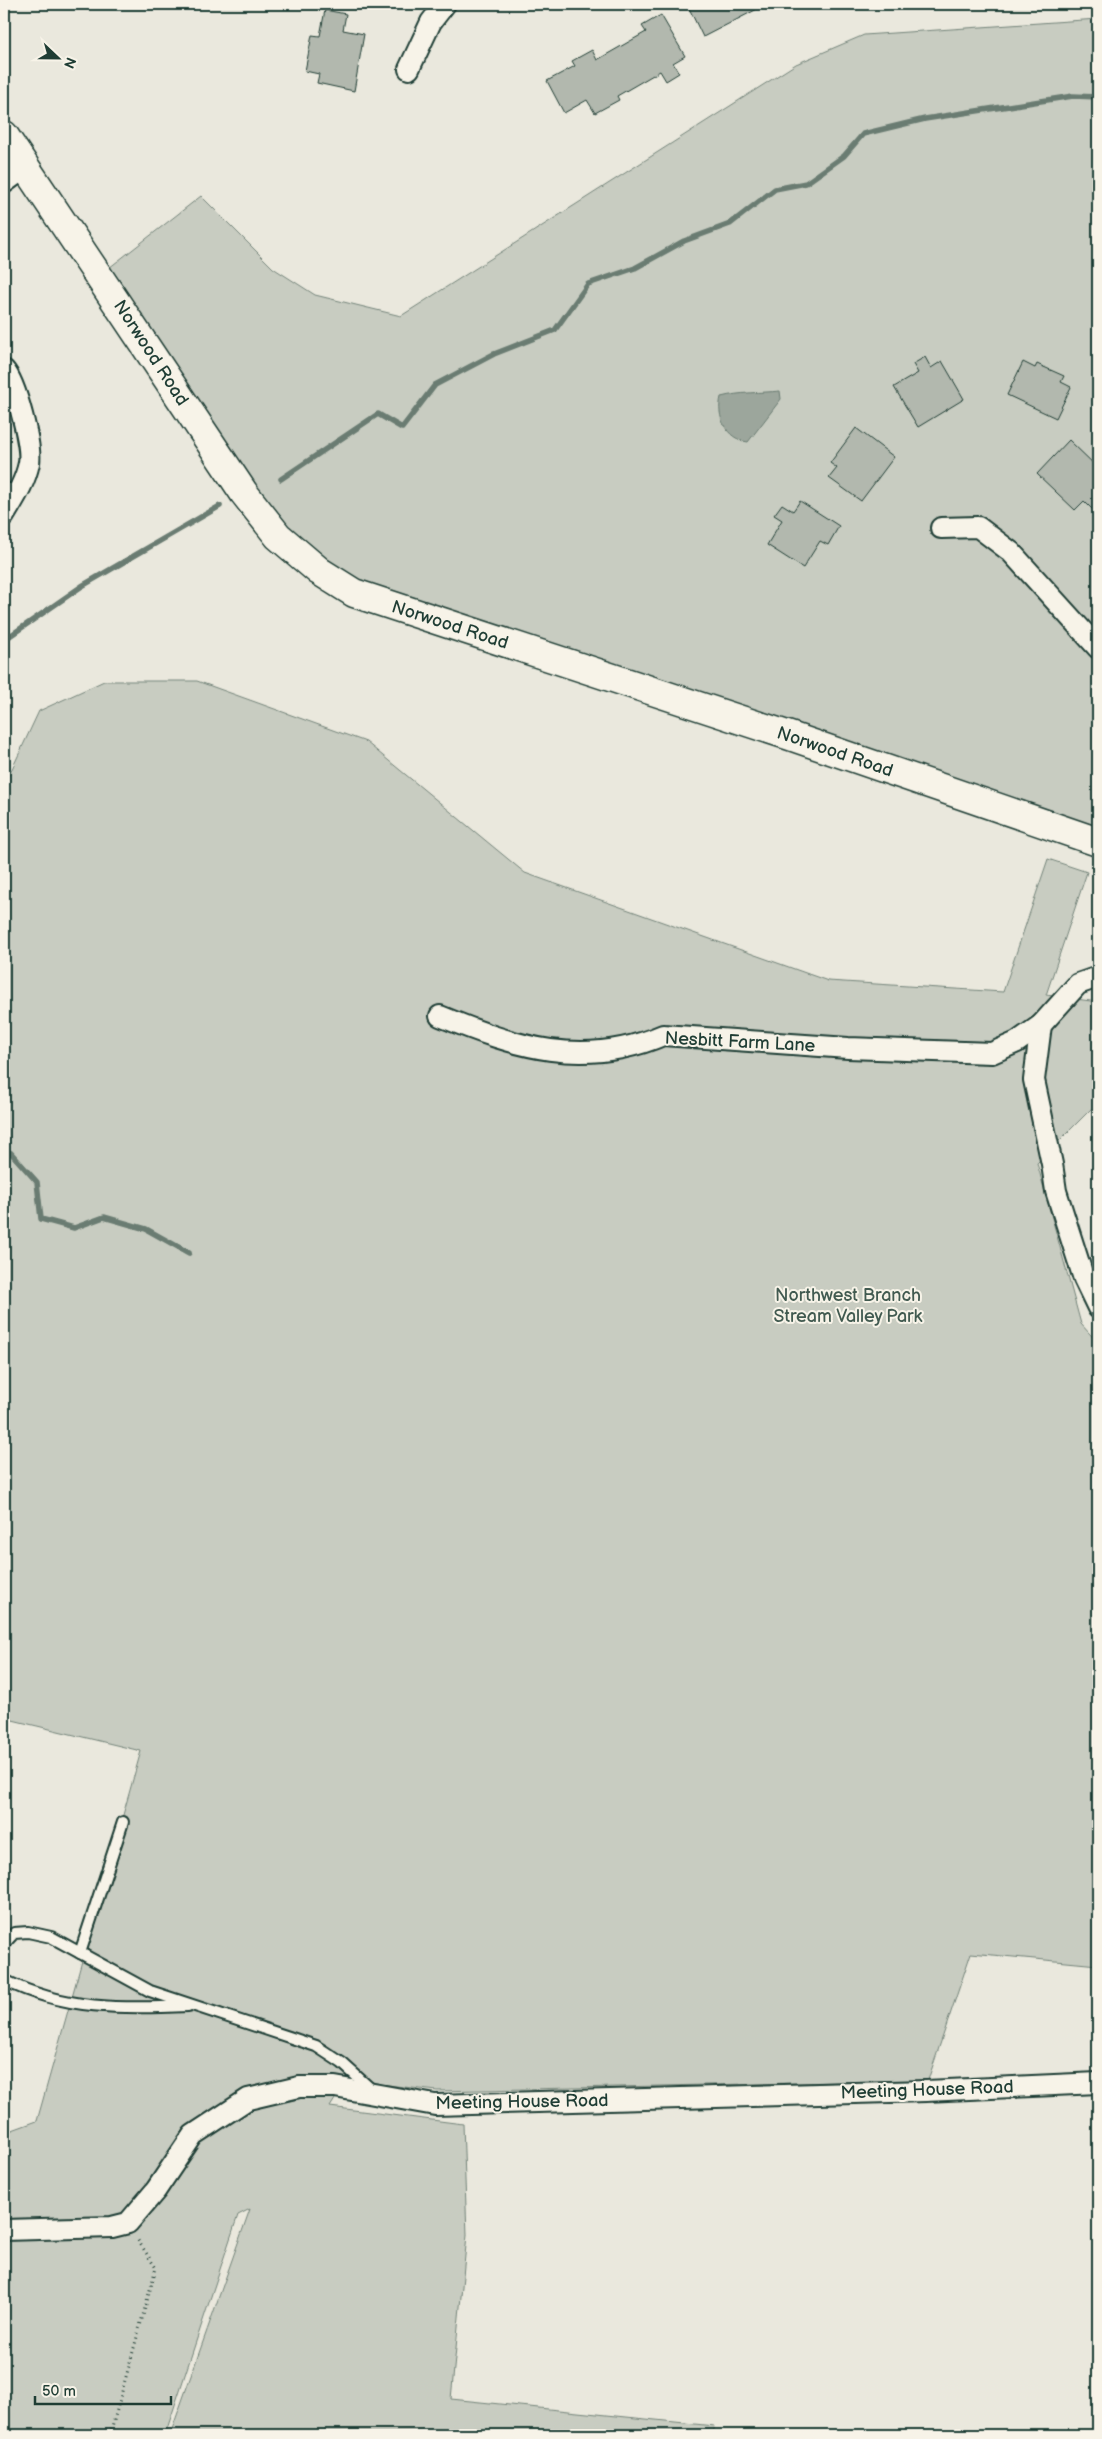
<svg xmlns="http://www.w3.org/2000/svg" width="1102" height="2439" font-family="'Balsamiq Sans',sans-serif">
<rect width="100%" height="100%" fill="#eae8dd"/>
<filter id="ink" filterUnits="userSpaceOnUse"><feTurbulence type="fractalNoise" baseFrequency=".02" numOctaves="2"/><feDisplacementMap in="SourceGraphic" scale="10" xChannelSelector="R" yChannelSelector="G"/><feConvolveMatrix kernelMatrix="1 2 1 2 8 2 1 2 1" color-interpolation-filters="sRGB"/></filter>
<g filter="url(#ink)">
<g fill="#c8ccc1" stroke="#74847a">
<path d="M1098,19V842L319,571L100,275L201,196L273,268L315,295L401,316L796,64L864,35Z"/>
<path d="M104,681H197L366,742L525,873L828,981L1003,992L1048,859L1087,872L1046,995L1098,1002V1102L1037,1163L1081,1324L1098,1343V1965L971,1953L928,2080L437,2091L347,2080L330,2107L463,2124L467,2235L451,2399L714,2426L711,2435H170L250,2209L238,2215L165,2435H4V2133L37,2121L141,1751L4,1718V786L39,711Z"/>
</g>
<path fill="#9ca69c" stroke="#6a7c72" d="M780,391L781,399L748,442C726,439 716,417 721,397C740,392 760,393 780,391Z"/>
<g fill="none" stroke-linecap="round" stroke-linejoin="round">
<g stroke="#6a7c72" stroke-width="5.5">
<path d="M281,479L378,414L402,428L435,385L494,354L555,330L588,284L635,268L684,241L730,224L775,189L806,183L844,156L863,134L925,119L1073,96L1098,97"/>
<path d="M4,640L82,586L220,506"/>
<path d="M4,1151L11,1153L37,1182L41,1219L74,1228L104,1217L146,1229L189,1253"/>
</g>
</g>
<g fill="#b2b8ae" stroke="#1f3d34">
<path d="M687,4H767L703,37Z"/>
<path d="M325,10L346,14L343,30L364,34L354,91L317,83L319,74L305,71L312,35L320,36Z"/>
<path d="M661,15L685,56L673,63L679,73L666,81L660,71L617,96L619,100L595,113L587,100L564,113L547,81L575,66L572,61L592,50L597,60L646,32L642,26Z"/>
<path d="M925,357L931,368L942,361L964,399L918,427L894,387L918,373L913,364Z"/>
<path d="M1023,362L1035,368L1037,364L1064,376L1061,382L1071,387L1056,418L1007,395Z"/>
<path d="M856,428L894,457L861,501L829,478L837,468L830,463Z"/>
<path d="M1069,440L1098,468V515L1084,501L1075,510L1037,474Z"/>
<path d="M800,501L839,526L828,545L820,541L803,568L767,545L782,520L774,515L782,504L793,511Z"/>
</g>
<g fill="none" stroke-linecap="round" stroke-linejoin="round">
<defs>
<g id="lane">
<path d="M4,489H20"/>
<path d="M4,1944L14,1933L28,1932L51,1937L150,1991L316,2046L342,2063L373,2091"/>
<path d="M80,1953L123,1822"/>
<path d="M4,1980C64,2010 123,2009 188,2006"/>
</g>
<g id="street">
<path d="M409,69L431,22L445,4"/>
<path d="M4,183L26,167"/>
<path d="M4,370C16,383 32,446 29,463C25,483 14,499 4,516"/>
<path d="M941,528L978,527L1011,552L1098,648"/>
<path d="M440,1016C515,1047 584,1069 663,1035L848,1048L992,1053L1017,1042L1041,1025L1078,984L1098,977"/>
<path d="M1041,1025L1034,1080L1052,1164L1056,1191L1084,1279L1098,1308"/>
<path d="M4,2230L112,2227L128,2223L156,2190L193,2135L248,2099L299,2087H335L435,2105L926,2091L1098,2083"/>
</g>
<path id="secondary" d="M4,135L244,493L278,536L319,571L354,593L790,736L1098,842"/>
</defs>
<use href="#lane" stroke="#1f3d34" stroke-width="14"/>
<use href="#street" stroke="#1f3d34" stroke-width="24"/>
<use href="#secondary" stroke="#1f3d34" stroke-width="31"/>
<path stroke="#1f3d34" stroke-width="3" stroke-dasharray="1 4" stroke-linecap="butt" d="M110,2435L156,2268L137,2239"/>
<use href="#lane" stroke="#f7f3e8" stroke-width="10"/>
<use href="#street" stroke="#f7f3e8" stroke-width="20"/>
<use href="#secondary" stroke="#f7f3e8" stroke-width="28"/>
</g>
</g>
<g text-anchor="middle" dominant-baseline="central" stroke-width="4" stroke-linejoin="round" paint-order="stroke">
<g font-size="18" fill="#1f3d34" stroke="#f7f3e8">
<text transform="translate(151 353) rotate(57)">Norwood Road</text>
<text transform="translate(450 625) rotate(18)">Norwood Road</text>
<text transform="translate(835 752) rotate(19)">Norwood Road</text>
<text transform="translate(740 1042) rotate(3)">Nesbitt Farm Lane</text>
<text transform="translate(927 2090) rotate(-2)">Meeting House Road</text>
<text transform="translate(522 2102) rotate(-1)">Meeting House Road</text>
</g>
<g font-size="18" fill="#415a50" stroke="#f7f3e8">
<text x="848" y="1295">Northwest Branch<tspan x="848" dy="21">Stream Valley Park</tspan></text>
</g>
</g>
<rect width="1102" height="2439" fill="none" stroke="#f7f3e8" stroke-width="20"/>
<rect x="10" y="10" width="1082" height="2419" fill="none" stroke="#1f3d34" stroke-width="2" filter="url(#ink)"/>
<g transform="translate(58 58) rotate(112)" stroke="#f7f3e8" stroke-width="4" paint-order="stroke">
<path d="M0-4L9 19L0 12L-9 19Z" fill="#1f3d34"/>
<text y="-8" font-size="14" font-weight="bold" text-anchor="middle" fill="#1f3d34">N</text>
</g>
<path d="M35 2396v8h136v-8" fill="none" stroke="#1f3d34" stroke-width="2.5"/>
<text x="42" y="2396" font-size="15" fill="#1f3d34" stroke="#f7f3e8" stroke-width="4" paint-order="stroke">50 m</text>
</svg>
